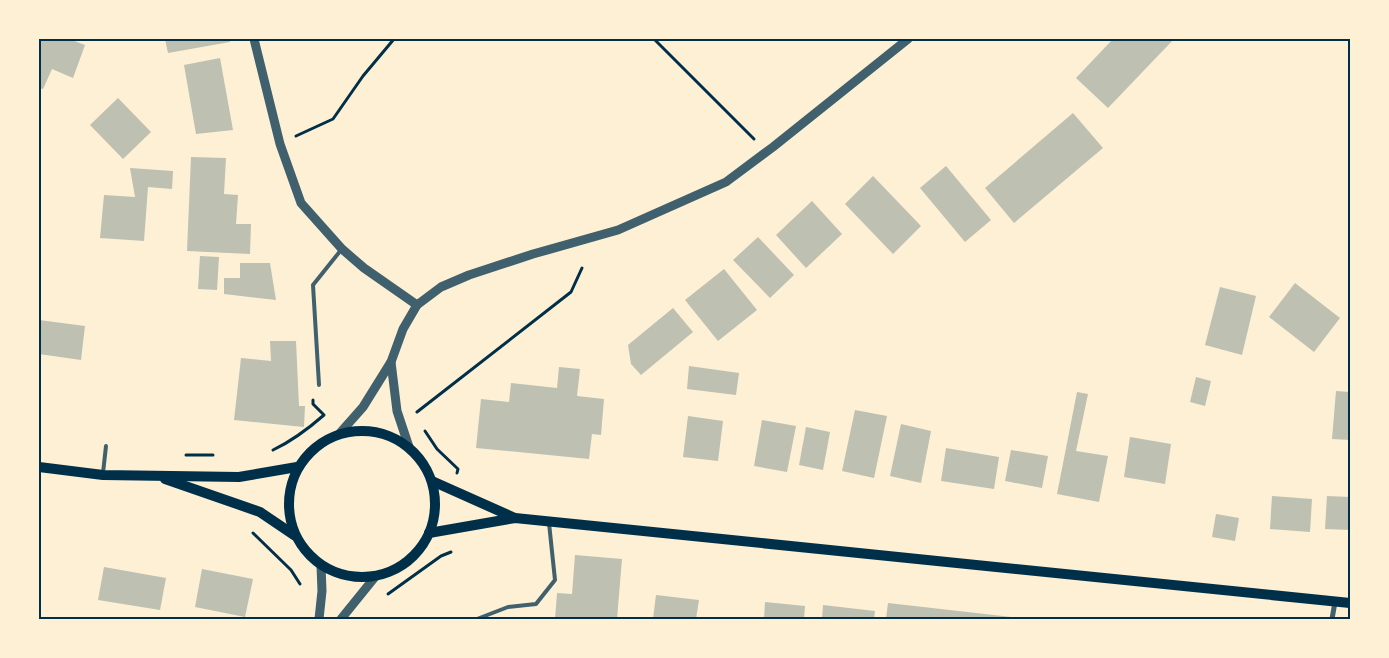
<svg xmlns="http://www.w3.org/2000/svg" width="1389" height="658" font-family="'Public Sans',sans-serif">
<rect width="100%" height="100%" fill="#fdf0d5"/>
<g fill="#bec0b2">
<path d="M41,39H69L85,45L73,78L52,69L43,89L39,88V44Z"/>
<path d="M165,39H230V42L168,53Z"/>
<path d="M1113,39H1174L1108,108L1076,78Z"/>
<path d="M220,58L233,130L196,134L184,65Z"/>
<path d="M118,98L151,132L123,159L90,125Z"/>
<path d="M1073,113L1103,148L1014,223L985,188Z"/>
<path d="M191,157L226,158L224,194L238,195L236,224H251L250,254L187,251Z"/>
<path d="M946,166L991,220L965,242L920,188Z"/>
<path d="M130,168L173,171L172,189L148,187L144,241L100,238L104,195L135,197Z"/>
<path d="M873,176L921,226L893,254L845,204Z"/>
<path d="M812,201L842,234L806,268L776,235Z"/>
<path d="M758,237L794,275L770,298L733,260Z"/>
<path d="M200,256L219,257L217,290L198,289Z"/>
<path d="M240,263H270L276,300L224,294V278H240Z"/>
<path d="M724,269L757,310L718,341L685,300Z"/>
<path d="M1295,283L1340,318L1314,352L1269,317Z"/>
<path d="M1220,287L1256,296L1242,355L1205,345Z"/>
<path d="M673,308L693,332L641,375L631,364L628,345Z"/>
<path d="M39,320L85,326L81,360L39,354Z"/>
<path d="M270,341H296L299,406H305L304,427L234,420L241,358L271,361Z"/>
<path d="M689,366L739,373L736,395L687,389Z"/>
<path d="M559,367L580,369L577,396L604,399L601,435L592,434L589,459L476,448L481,399L509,402L511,383L557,388Z"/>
<path d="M1196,377L1211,381L1205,406L1190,402Z"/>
<path d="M1336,391L1350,392V440L1332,439Z"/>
<path d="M1077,392L1088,394L1076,451L1108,456L1099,502L1057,494Z"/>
<path d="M855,410L887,416L874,478L842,471Z"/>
<path d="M688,416L723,421L718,461L683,457Z"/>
<path d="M762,420L796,426L787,472L754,466Z"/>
<path d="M901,424L931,431L921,483L890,476Z"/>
<path d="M806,427L830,432L823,470L799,465Z"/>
<path d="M1130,437L1171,444L1165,484L1124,477Z"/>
<path d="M946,448L999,457L994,489L941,481Z"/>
<path d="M1011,450L1048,456L1042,488L1005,481Z"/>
<path d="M1272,496L1312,499L1310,532L1270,529Z"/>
<path d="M1327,496L1350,497V530L1325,529Z"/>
<path d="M1216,514L1239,518L1235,541L1212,537Z"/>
<path d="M575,555L622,559L617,619H555L557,593L572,594Z"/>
<path d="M104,567L166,578L160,610L98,600Z"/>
<path d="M202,569L253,579L245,617L195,607Z"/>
<path d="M656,595L699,600L696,619H653Z"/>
<path d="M765,602L805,606L804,619H764Z"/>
<path d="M888,603L1020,618V619H886Z"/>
<path d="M823,605L875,611L874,619H822Z"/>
</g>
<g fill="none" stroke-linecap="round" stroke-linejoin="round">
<g stroke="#003049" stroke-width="3">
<path d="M654,39L754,139"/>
<path d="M296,136L333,119L363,76L394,39"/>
<path d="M417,412L571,292L582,268"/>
<path d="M425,431L437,449L458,469L457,473"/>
<path d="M273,450C292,441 308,429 324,415L313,404V400"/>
<path d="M186,455H213"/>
<path d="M253,533L291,570L300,584"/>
<path d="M388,594L441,556L451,552"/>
</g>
<g stroke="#3f606c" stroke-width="4">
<path d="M319,385L313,285L341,250"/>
<path d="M103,473L106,446"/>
<path d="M477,619L508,607L536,604L555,580L549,523"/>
</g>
<path stroke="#3f606c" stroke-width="5" d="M1332,619L1335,602"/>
<g stroke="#3f606c" stroke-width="9">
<path d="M254,39L280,144L301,203L342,249L364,268L417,305"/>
<path d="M391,362L397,411L409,447"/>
<path d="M340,433L363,407L391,362L403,329L417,305L441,287L469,275L533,254L618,230L726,182L773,147L908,39"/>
<path d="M319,619L322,591L321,566"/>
<path d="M341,619L375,577"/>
</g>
<g stroke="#003049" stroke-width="10">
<circle cx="362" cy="504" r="73"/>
<path d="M39,467L103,475L239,477L297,467"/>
<path d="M165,479L260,512L294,535"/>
<path d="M432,481L515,518"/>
<path d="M429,533L515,518L1350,603"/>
</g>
</g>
<rect width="1389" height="658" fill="none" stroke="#fdf0d5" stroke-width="80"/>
<rect x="40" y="40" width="1309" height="578" fill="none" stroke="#003049" stroke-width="2"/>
</svg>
